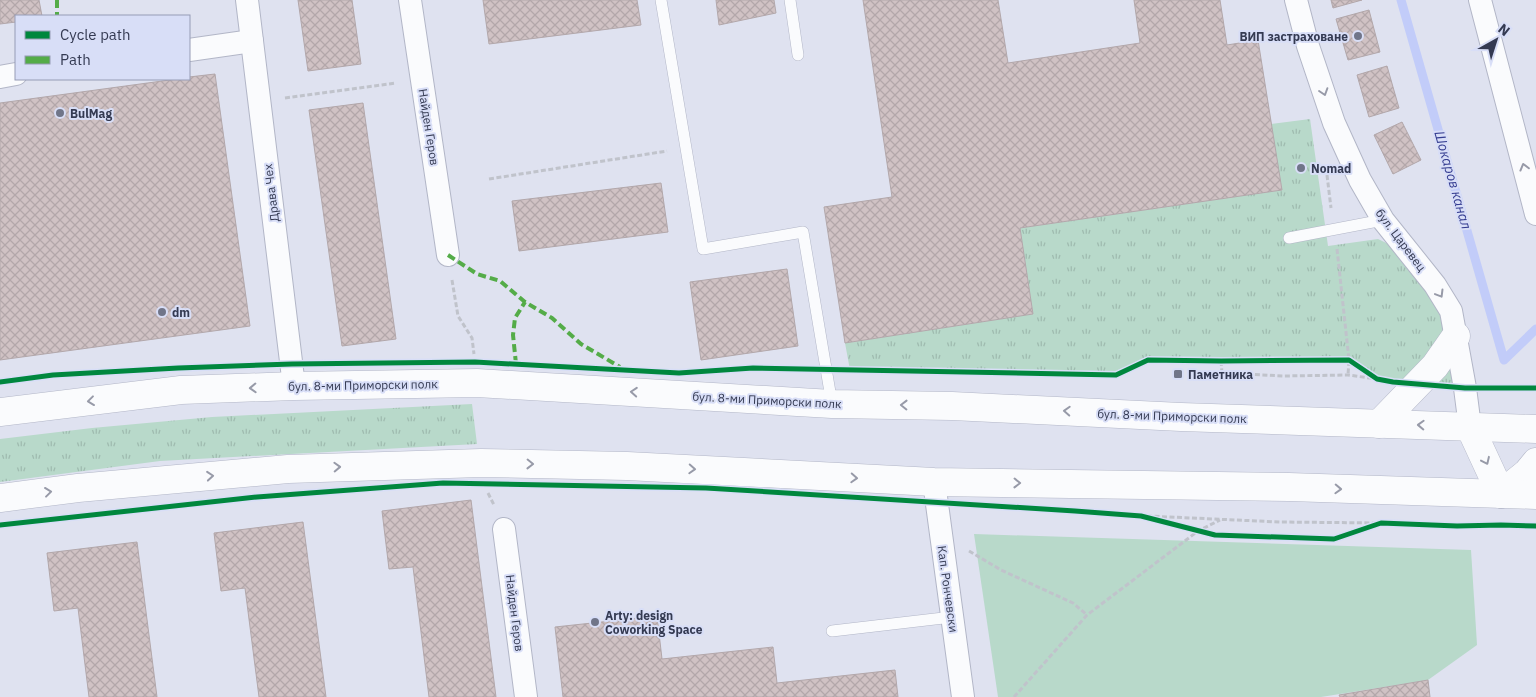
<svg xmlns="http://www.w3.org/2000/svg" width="1536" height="697" font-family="'IBM Plex Sans',sans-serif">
<defs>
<pattern id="grass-tufts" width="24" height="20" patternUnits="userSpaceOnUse" patternTransform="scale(1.25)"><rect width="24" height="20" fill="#b8d9ca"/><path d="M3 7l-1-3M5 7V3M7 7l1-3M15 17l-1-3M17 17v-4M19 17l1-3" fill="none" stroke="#9fbbaf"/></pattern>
<pattern id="building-cross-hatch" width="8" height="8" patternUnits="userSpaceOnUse" patternTransform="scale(1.25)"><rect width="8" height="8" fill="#d0c2c4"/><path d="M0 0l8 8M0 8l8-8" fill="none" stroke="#b3a7aa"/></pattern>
</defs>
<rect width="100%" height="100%" fill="#dfe2f0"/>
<g fill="url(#grass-tufts)">
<path d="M1310,119L1328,246L1378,239L1411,255L1435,285L1465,388L1377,379L1349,360H1148L1116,375L850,370L845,343L1033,314L1020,228L1282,190L1271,124Z"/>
<path d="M472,404L477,444L160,461L0,482V439L92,428L212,417Z"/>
</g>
<path fill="#b8d9ca" d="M974,534L1471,550L1477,645L1428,680L1321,697H998Z"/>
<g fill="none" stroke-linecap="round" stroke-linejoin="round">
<path stroke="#c2ccf9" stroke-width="9" d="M1401,0L1504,360L1536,329"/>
</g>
<g fill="url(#building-cross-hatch)" stroke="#b2a7aa">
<path d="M0,0H39L42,16H16V22L0,24Z"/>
<path d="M298,0H352L361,64L308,71Z"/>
<path d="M483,0H637L641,25L489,44Z"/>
<path d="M716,0H774L776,13L719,25Z"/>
<path d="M863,0H998L1008,63L1140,43L1134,0H1220L1227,45L1258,40L1282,190L1020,228L1033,314L845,343L824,207L892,197Z"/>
<path d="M1331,0H1362L1333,8Z"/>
<path d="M1369,10L1380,52L1348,60L1336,19Z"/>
<path d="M1387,66L1399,108L1369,117L1357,75Z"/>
<path d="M215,74L250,326L0,360V103L177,79H189V77Z"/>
<path d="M363,103L396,339L342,346L309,110Z"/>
<path d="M1402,122L1421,160L1393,174L1374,135Z"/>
<path d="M661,183L668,232L519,251L512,201Z"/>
<path d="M787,269L798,346L701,360L690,282Z"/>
<path d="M471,500L496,697H429L413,567L389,569L382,511Z"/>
<path d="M303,522L326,697H259L245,588L221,591L214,533Z"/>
<path d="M137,542L157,697H89L78,608L54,611L47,553Z"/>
<path d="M657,616L662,659L773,647L777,683L895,670L898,697H563L555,627Z"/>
<path d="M1428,680L1430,697H1340L1339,695Z"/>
</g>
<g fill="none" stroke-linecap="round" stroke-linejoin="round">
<defs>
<g id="lane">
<path d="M661,0L703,249L803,232L832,404"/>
<path d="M790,0L798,55"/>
<path d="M1289,238L1383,220"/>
<path d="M832,631L952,617"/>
</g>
<g id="street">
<path d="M247,0L294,386"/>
<path d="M410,0L448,255"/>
<path d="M1296,0L1308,46L1334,123L1360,180L1383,220L1435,285L1451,311L1465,388L1470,427"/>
<path d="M1480,0L1536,214"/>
<path d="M189,50L252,41"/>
<path d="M0,77L16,74"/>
<path d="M934,482L963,697"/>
<path d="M504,529L526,697"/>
</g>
<g id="primary">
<path d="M0,412L181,390L294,386L477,383L832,404L952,406L1181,417L1536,429"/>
<path d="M1379,424L1435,366L1456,336"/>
<path d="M1470,427L1501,494"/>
<path d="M1501,494L1527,473L1536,462"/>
<path d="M0,498L78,488L288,469L481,463L627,466L934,482L1289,487L1536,495"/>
</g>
</defs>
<use href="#lane" stroke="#b2b6c7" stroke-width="12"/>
<use href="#street" stroke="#b2b6c7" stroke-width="24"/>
<use href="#primary" stroke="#b2b6c7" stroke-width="29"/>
<g stroke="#c0c3cb" stroke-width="3" stroke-dasharray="5 2.5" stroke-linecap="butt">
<path d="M285,98L396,83"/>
<path d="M1327,175L1331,208"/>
<path d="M489,179L667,151"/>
<path d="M1337,249L1349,360L1348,375"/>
<path d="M452,280L458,316L472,338L474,354"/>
<path d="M1221,361L1222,373L1283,376L1348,375L1377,379"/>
<path d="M488,493L494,505"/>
<path d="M1147,516L1280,522L1381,523"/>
<path d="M969,551L1001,570L1073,603L1087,615"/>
<path d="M1014,697L1087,615L1198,531L1220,520"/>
</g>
<use href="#lane" stroke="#fafbfd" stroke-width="11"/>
<use href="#street" stroke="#fafbfd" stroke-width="22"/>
<use href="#primary" stroke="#fafbfd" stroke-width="28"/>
<g stroke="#54ac48" stroke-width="4" stroke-dasharray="8 4" stroke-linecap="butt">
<path d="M57,0V16"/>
<path d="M448,255L477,274L500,281L525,302L552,318L581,344L620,367"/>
<path d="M516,364L513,335L515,318L525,302"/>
</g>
<defs>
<g id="cycleway">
<path d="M0,382L53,375L178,368L292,364L475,362L679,373L753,368L1116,375L1148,360L1221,361L1349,360L1377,379L1393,382L1465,388H1536"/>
<path d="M0,525L257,497L443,483L706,488L1075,511L1141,516L1215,535L1334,539L1381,523L1457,526L1501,525L1536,526"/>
</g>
</defs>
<use href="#cycleway" stroke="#d8def7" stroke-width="8"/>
<use href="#cycleway" stroke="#00873e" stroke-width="5"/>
</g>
<defs><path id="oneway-chevron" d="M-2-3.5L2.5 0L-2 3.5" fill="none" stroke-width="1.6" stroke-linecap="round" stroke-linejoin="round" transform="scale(1.25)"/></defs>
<g stroke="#979aa8">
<use href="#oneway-chevron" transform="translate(1324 92) rotate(72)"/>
<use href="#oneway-chevron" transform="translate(1524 167) rotate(-105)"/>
<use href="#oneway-chevron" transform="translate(1440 294) rotate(59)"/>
<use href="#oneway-chevron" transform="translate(253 388) rotate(178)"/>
<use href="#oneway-chevron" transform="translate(634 392) rotate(-176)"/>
<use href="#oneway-chevron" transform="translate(91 401) rotate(173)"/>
<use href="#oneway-chevron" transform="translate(904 405) rotate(-179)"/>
<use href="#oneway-chevron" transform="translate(1067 411) rotate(-177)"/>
<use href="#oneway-chevron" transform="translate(1421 425) rotate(-178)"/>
<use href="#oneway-chevron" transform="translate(1486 461) rotate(65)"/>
<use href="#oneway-chevron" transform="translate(530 464) rotate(1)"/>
<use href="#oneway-chevron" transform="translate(337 467) rotate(-2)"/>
<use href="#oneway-chevron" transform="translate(692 469) rotate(3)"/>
<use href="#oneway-chevron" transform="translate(210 476) rotate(-5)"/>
<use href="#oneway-chevron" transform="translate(854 478) rotate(3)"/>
<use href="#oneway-chevron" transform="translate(1017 483) rotate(1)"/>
<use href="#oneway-chevron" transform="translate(1338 489) rotate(2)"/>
<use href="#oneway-chevron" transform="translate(48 492) rotate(-7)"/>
</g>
<g fill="#707589" stroke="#d8def7" stroke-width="2">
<circle cx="1358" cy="36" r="5"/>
<circle cx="60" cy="113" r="5"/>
<circle cx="1301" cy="168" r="5"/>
<circle cx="162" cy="312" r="5"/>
<rect x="1173" y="369" width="10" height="10" rx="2.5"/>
<circle cx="595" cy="622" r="5"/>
</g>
<g text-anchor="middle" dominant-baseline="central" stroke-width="4" stroke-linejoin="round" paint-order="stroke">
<g font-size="12" font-weight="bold" fill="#343a52" stroke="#d8def7" text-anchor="start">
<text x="1348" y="36" text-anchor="end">ВИП застраховане</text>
<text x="70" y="113">BulMag</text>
<text x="1311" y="168">Nomad</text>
<text x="172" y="312">dm</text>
<text x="1188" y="374">Паметника</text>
<text x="605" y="615">Arty: design<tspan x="605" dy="14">Coworking Space</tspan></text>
</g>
<g font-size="12" fill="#343a52" stroke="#d8def7">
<text transform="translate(429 127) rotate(81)">Найден Геров</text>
<text transform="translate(271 193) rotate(-97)">Драва Чех</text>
<text transform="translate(1401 240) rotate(53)">бул. Царевец</text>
<text transform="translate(363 385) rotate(-1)">бул. 8-ми Приморски полк</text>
<text transform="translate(767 400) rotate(3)">бул. 8-ми Приморски полк</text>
<text transform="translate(1172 416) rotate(2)">бул. 8-ми Приморски полк</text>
<text transform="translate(948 589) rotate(82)">Кап. Рончевски</text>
<text transform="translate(515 613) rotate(83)">Найден Геров</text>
</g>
<g font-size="14" font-style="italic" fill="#353d91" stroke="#d8def7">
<text transform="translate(1453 180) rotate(74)">Шокаров канал</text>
</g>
</g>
<rect x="15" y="15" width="175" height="65" fill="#d8def7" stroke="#969cb5"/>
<rect x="25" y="31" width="25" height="8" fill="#00873e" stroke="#969cb5"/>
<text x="60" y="40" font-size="15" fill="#343a52">Cycle path</text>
<rect x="25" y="56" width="25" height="8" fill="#54ac48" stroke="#969cb5"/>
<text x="60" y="65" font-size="15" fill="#343a52">Path</text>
<g transform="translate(1496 40) rotate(39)" stroke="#d8def7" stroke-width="4" paint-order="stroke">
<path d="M0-4L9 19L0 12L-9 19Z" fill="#343a52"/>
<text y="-8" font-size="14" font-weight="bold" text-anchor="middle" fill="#343a52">N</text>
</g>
</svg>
